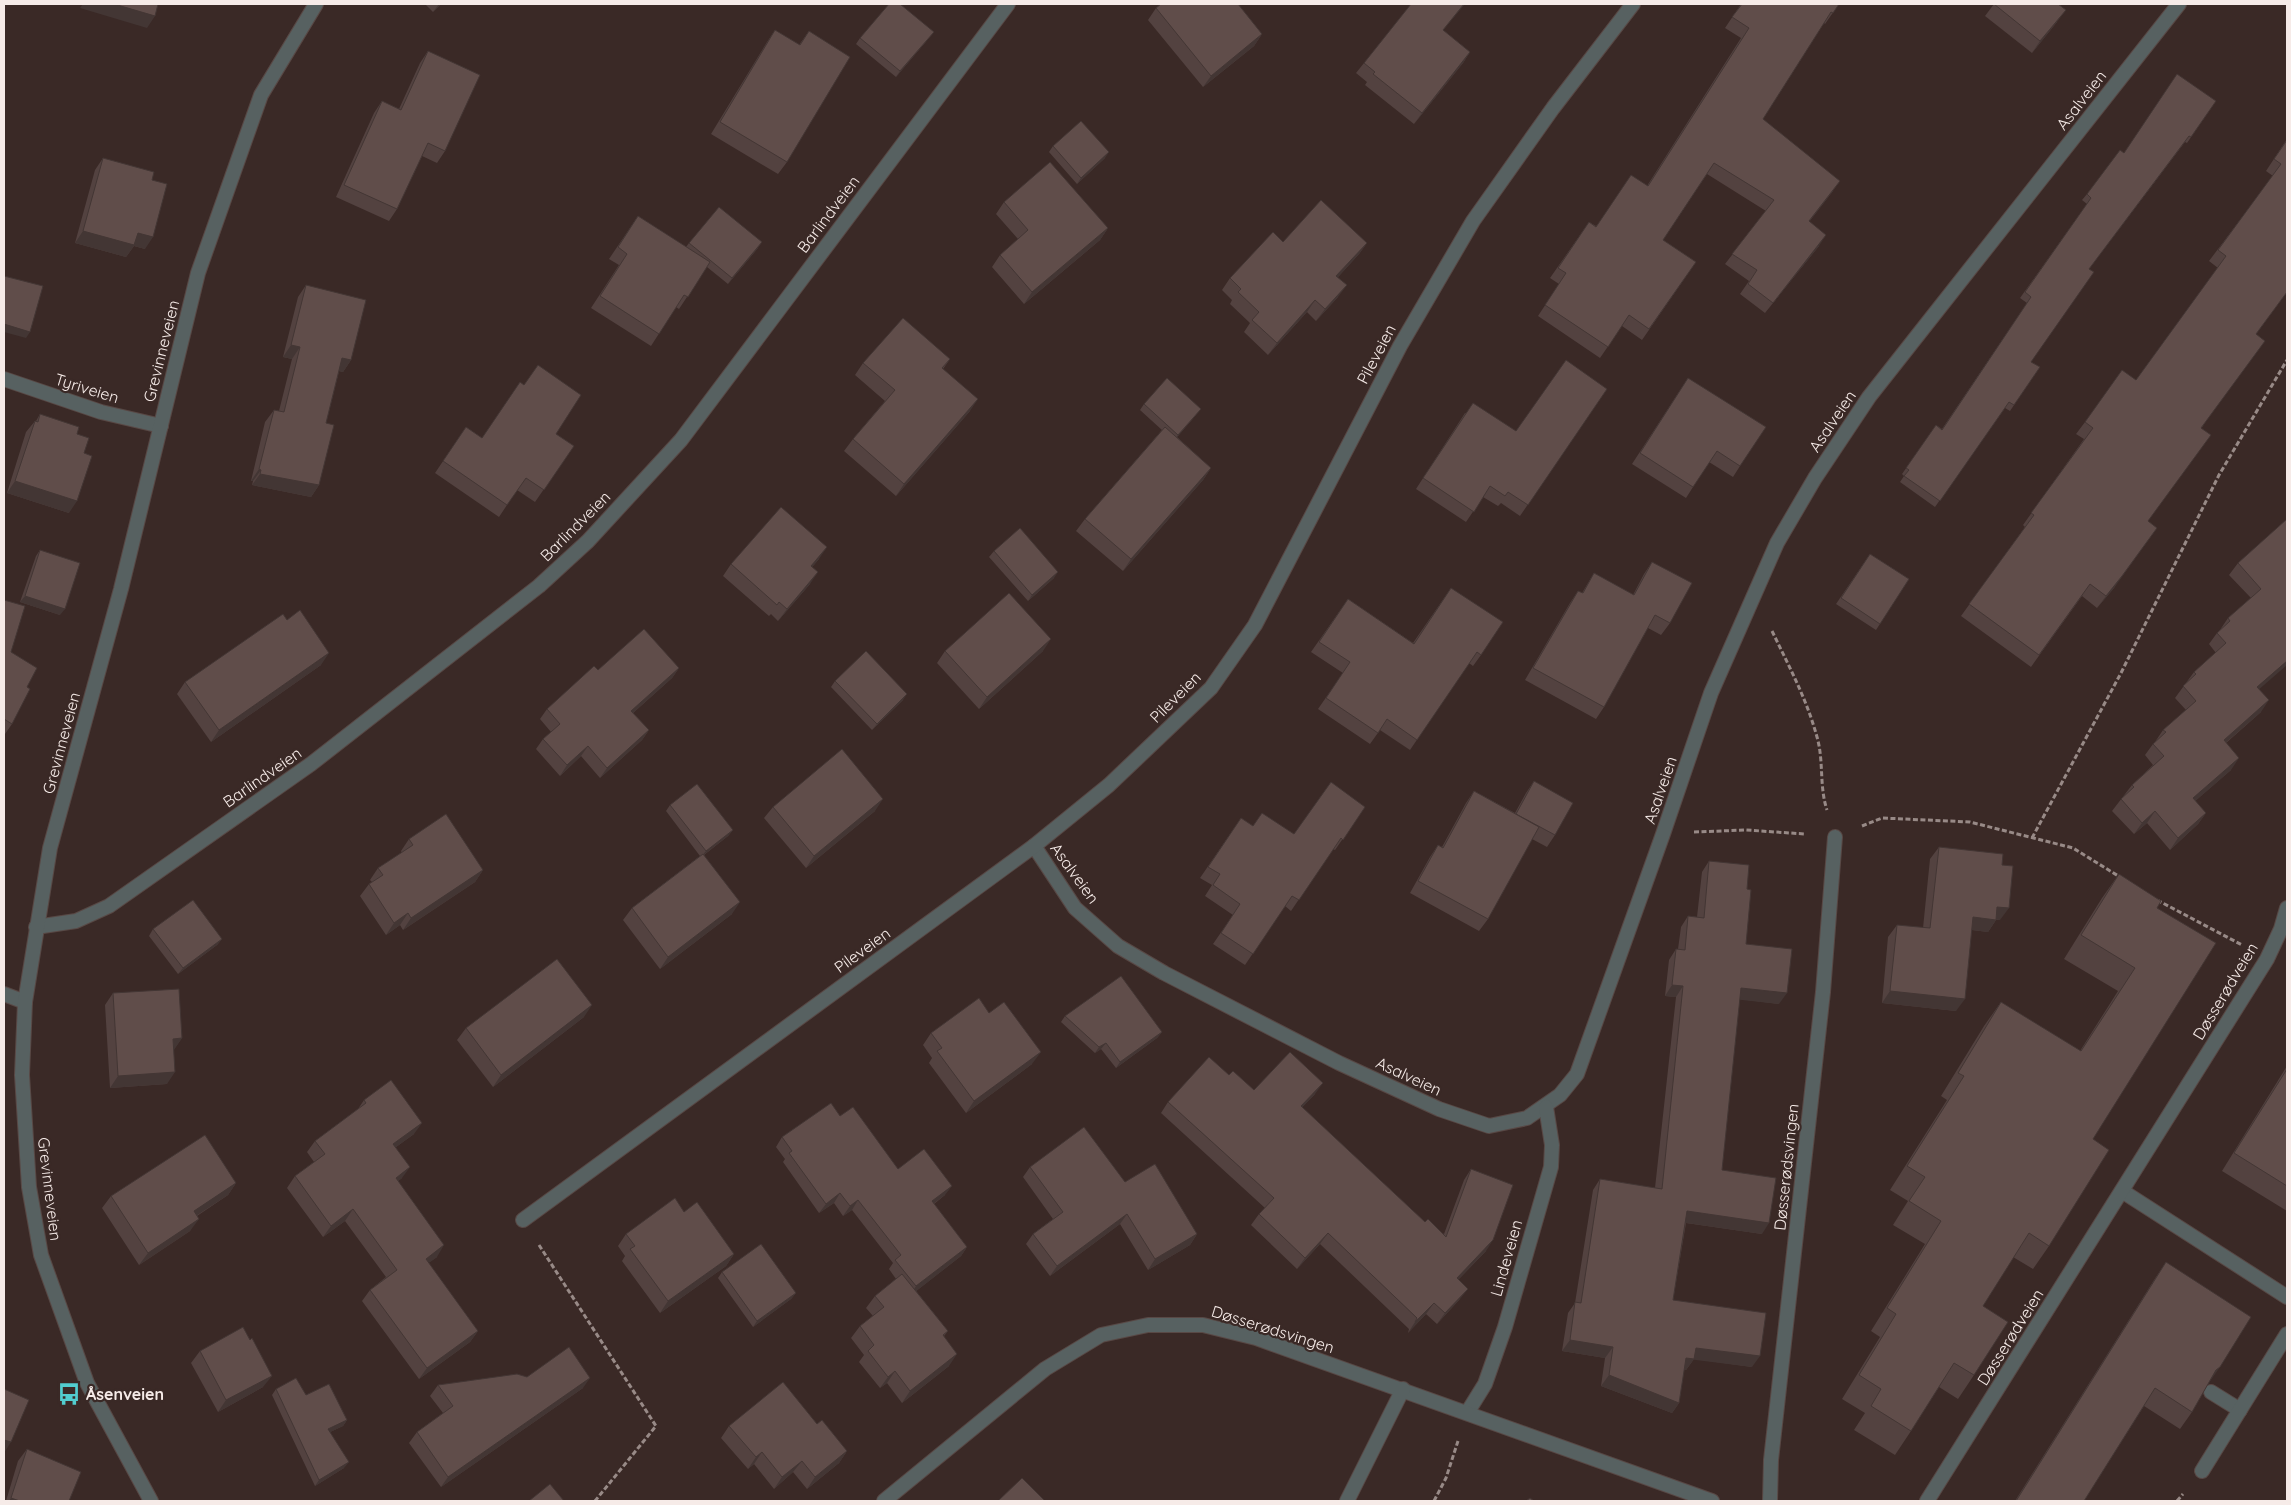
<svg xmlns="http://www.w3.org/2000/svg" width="2291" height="1505" font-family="Quicksand,sans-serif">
<rect width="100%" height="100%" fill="#3a2926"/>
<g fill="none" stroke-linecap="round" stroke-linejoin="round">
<defs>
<g id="service">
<path d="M2122,1191L2287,1297"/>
<path d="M2211,1392L2240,1410"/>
<path d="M2202,1471L2287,1334"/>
</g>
<g id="minor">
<path d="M4,379L101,412L161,426"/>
<path d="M1034,846L1075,908L1118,946L1164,973L1339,1063L1439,1109L1489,1126L1527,1118L1560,1095L1577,1074L1663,834L1711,693L1777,543L1815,478L1869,397L2179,4"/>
<path d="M36,927L76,921L109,906L311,764L539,586L588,541L681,440L1008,4"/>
<path d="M4,994L25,1002"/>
<path d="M523,1220L1034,846L1109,785L1211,688L1255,625L1400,346L1473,221L1553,108L1633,4"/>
<path d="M1467,1413L1485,1384L1505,1327L1551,1167L1552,1145L1546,1107"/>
<path d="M151,1501L87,1383L41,1255L29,1187L22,1075L25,1002L50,848L121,589L198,273L261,95L316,4"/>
<path d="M884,1501L1045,1369L1101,1335L1148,1325H1203L1256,1338L1712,1501"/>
<path d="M1347,1501L1403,1389"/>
<path d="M1770,1501L1771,1460L1823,992L1835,837"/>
<path d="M1927,1501L2267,959L2281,929L2287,908"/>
</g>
</defs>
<use href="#service" stroke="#584845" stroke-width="16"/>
<use href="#minor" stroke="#584845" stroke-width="16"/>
<g stroke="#988a87" stroke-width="3" stroke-dasharray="5 2.5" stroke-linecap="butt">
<path d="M1772,631C1789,666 1807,700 1817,737C1824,761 1819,786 1827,810"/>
<path d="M1862,826L1882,818L1970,822L2073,848L2120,877"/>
<path d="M1694,832L1746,830L1805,834"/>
<path d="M2032,838L2121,673L2219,475L2287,360"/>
<path d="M2157,900L2242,945"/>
<path d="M539,1245L656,1426L595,1501"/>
<path d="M1434,1501L1446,1478L1458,1441"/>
<path d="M2177,1501L2183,1494"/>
</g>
<use href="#service" stroke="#576161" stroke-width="14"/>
<use href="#minor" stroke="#576161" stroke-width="14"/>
</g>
<g fill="#534240">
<path d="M425,4H441L433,12Z"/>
<path d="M1741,4H1839L1825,24L1824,23L1763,119L1833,191L1809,222L1819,246L1765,313L1740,294L1749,281L1725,264L1766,211L1707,174L1663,240L1696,262L1642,340L1622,326L1600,358L1538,316L1559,284L1550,278L1589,222L1596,226L1647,186L1741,38L1725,28Z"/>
<path d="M1994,4L2057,22L2032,53L1985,16Z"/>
<path d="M1156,8L1262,34L1254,46L1203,87L1148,20Z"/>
<path d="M775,30L799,45L809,31L787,162L778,174L711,134L767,42Z"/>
<path d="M1443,30L1470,52L1463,63L1414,124L1365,85L1367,82L1356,73L1364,63Z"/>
<path d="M860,38H929L896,77L856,44Z"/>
<path d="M428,51L445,151L437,163L422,156L397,209L389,221L336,197L374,113L382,101L399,109L420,63Z"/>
<path d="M2216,101L2187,143L2185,142L2089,269L2031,362L2040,367L2010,411L2005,408L1935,507L1900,482L1904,476L1902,474L1936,425L1942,429L2027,303L2020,298L2087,204L2082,200L2087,194L2124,153Z"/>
<path d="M2287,139V292L2256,334L2148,521L2114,588L2097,608L2082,596L2031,667L1961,616L2025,527L2023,525L2084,439L2076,434L2085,422L2136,380L2218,268L2209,261L2273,176L2266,171Z"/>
<path d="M1053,146L1105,158L1077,184L1049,152Z"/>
<path d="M103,158L152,180L145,249L134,246L126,257L75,243L95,170Z"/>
<path d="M1004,202L1108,228L1100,240L1024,304L992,267L1000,255L1018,239L996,214Z"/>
<path d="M638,216L686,247L689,243L758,248L728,284L707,267L679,309L676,307L651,346L591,308L619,265L609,259Z"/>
<path d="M1283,242L1367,243L1359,254L1338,277V297L1316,321L1307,312L1268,355L1244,332L1250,323L1230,304L1232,300L1222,290L1230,278Z"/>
<path d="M306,285L351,360L343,372L339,371L326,423L319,485L311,497L252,485L253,481H251L265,422L274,410L279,411L292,359L283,357L298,297Z"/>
<path d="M950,359L943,369L970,411L896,496L844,451L853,439L885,401L855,375L863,363Z"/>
<path d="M1688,378L1740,466L1733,477L1709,462L1686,498L1632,464Z"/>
<path d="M1607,389L1520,516L1501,503L1498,506L1483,497L1466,522L1416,489L1465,413L1516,431Z"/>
<path d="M1144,404L1196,415L1177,437L1211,468L1203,480L1123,571L1076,531L1085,519L1162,430L1140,410Z"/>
<path d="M40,414L77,434L69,513L7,493L26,432L35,421H36Z"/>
<path d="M466,427L482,438L556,434L574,446L535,502L517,490L499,517L435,473Z"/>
<path d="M2287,519L2259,689L2261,712L2226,743L2231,770L2195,801L2206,813L2198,824L2170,850L2147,823L2134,834L2112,811L2132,785L2153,765L2145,755L2153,744L2155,742L2163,730L2186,710L2175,698L2194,672L2216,653L2209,644L2217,633L2220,630L2228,618L2251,598L2229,575L2238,563Z"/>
<path d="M40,550L60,615L20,602L36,556Z"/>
<path d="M994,551L1054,578L1028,601L989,557Z"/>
<path d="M1870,554L1909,579L1876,630L1836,604Z"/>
<path d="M819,559L812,567L810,584L778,621L771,614L769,616L723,576L731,564Z"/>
<path d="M1652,562L1670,623L1661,635L1648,628L1604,707L1596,719L1525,680L1570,603L1578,591L1582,593L1594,573L1633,595L1644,574Z"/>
<path d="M1451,588L1481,655L1473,666L1469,663L1410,750L1380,730L1370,744L1318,709L1343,673L1311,652L1348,599L1413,643Z"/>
<path d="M4,600L11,652L27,687L12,724L5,734L4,733Z"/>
<path d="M287,620L321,665L211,742L177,694L185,682Z"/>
<path d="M945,651H1043L979,709L937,663Z"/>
<path d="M679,668L672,678L633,713L649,730L642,740L600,778L581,756L560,776L536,749L543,739L551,732L540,719L547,709L598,670Z"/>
<path d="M835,681L903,700L872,730L831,687Z"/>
<path d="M1534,781L1555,835L1547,847L1532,839L1488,919L1479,931L1410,893L1430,857L1438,845L1442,847L1466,803L1474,791L1515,813L1526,793Z"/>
<path d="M670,805L733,830L728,836L704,855L732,914L660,969L623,920L632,908L700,856L666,811Z"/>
<path d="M773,807L875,811L806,868L764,818Z"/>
<path d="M1365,807L1335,850L1333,849L1291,911L1285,906L1245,965L1213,944L1233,915L1205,896L1212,885L1200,878L1241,818L1253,826L1294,834Z"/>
<path d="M409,839L483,870L475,882L403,930L400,925L386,935L360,896L369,884L372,882L370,880L378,868L402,853L401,851Z"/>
<path d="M1939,847L2002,865L2000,920H1996L1988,932L1972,930L1956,1011L1882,1003L1888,937L1897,925L1923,928L1930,859Z"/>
<path d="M1709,861L1747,889L1746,944L1779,1004L1739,999L1722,1170L1762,1234L1686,1223L1673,1300L1752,1367L1694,1359L1686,1370H1684L1679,1403L1672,1413L1601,1386L1605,1358L1562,1351L1568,1313L1575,1303L1593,1190L1600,1179L1655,1188L1676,997L1665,996L1669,960L1676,949H1678L1681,927L1688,916L1697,917L1702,872Z"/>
<path d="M2119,874L2157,908L2093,1139L2049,1246L2033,1269L2013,1257L1983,1306L1974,1375L1958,1399L1939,1387L1911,1431L1895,1455L1854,1430L1865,1413L1842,1399L1880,1337L1871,1331L1925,1244L1893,1225L1908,1201L1890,1190L1947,1100L1941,1096L1984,1026L2001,1002L2080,1051L2118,991L2064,959L2102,898Z"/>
<path d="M153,929L222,939L217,945L178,974L149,936Z"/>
<path d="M113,993L182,1038L174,1049L167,1084L110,1088L105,1005Z"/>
<path d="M989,1013L1032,1064L966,1113L929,1063L932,1058L923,1045L931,1033Z"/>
<path d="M1065,1016L1162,1032L1157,1038L1116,1068L1101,1049L1095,1053L1061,1022Z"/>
<path d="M584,1017L493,1087L457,1040L466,1028Z"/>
<path d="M2287,1066V1211L2222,1171Z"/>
<path d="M1229,1075L1254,1090L1315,1094L1302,1107L1425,1222L1444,1234L1464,1180L1471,1169L1486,1251L1458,1280L1460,1299L1437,1324L1426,1314L1408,1333L1409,1329L1320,1244L1297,1269L1251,1225L1259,1214L1265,1208L1161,1113L1168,1102Z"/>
<path d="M364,1100L414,1134L396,1147L402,1178L398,1181L437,1257L428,1263L478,1331L470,1342L419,1379L362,1301L370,1290L386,1277L345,1221L323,1237L287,1188L295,1176L314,1162L307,1152L315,1141L358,1109Z"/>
<path d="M840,1116L898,1169L945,1195L934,1204L967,1247L961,1256L916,1291L948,1331L944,1336L949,1366L902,1403L887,1383L880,1388L859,1362L864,1355L851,1338L860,1326L873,1316L866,1308L875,1296L896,1279L889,1269L893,1263L852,1210L843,1216L834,1203L819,1213L783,1162L785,1159L776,1147L782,1137Z"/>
<path d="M1030,1167L1125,1182L1197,1234L1190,1245L1148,1270L1120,1224L1050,1276L1026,1244L1033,1234L1053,1219L1023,1177Z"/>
<path d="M236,1183L228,1195L197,1216L190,1231L139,1265L102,1208L111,1196Z"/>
<path d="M684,1212L734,1254L726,1266L660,1313L622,1261L625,1256L618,1246L626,1234Z"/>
<path d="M2166,1262L2208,1384L2192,1412L2180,1429L2144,1406L2084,1501H2015L2154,1280Z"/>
<path d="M722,1272L796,1293L791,1299L753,1327L718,1278Z"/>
<path d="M250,1340L263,1387L218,1412L191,1363L200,1351Z"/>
<path d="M527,1377L583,1388L441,1487L409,1443L417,1432L443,1413L430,1396L438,1385Z"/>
<path d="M276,1389L306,1395L347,1420L343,1426L330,1432L344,1468L315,1486L272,1395Z"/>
<path d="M817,1424L847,1451L839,1463L807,1489L793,1472L774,1489L754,1464L748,1469L721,1438L729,1426Z"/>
<path d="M27,1449L69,1501H6L18,1461Z"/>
</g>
<g fill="#433634">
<path d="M83,4H114L155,16L147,28L80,8Z"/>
<path d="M439,4H441L433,12Z"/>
<path d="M1464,4H1465L1435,40L1443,30Z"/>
<path d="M2066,10L2057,22L2032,53L2040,41Z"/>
<path d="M934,32L929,38L896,77L900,71Z"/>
<path d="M1262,34L1254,46L1203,87L1211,76Z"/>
<path d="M1470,52L1463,63L1414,124L1422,113Z"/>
<path d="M1109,152L1105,158L1077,184L1081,178Z"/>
<path d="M1840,181L1833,191L1801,232L1809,221Z"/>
<path d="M1108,228L1100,240L1024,304L1032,292Z"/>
<path d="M83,231L138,233L153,237L145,249L134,246L126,257L75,243Z"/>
<path d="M1826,235L1819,246L1765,313L1773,303Z"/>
<path d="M762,242L758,248L728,284L732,278Z"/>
<path d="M1367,243L1359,254L1328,288L1336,276Z"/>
<path d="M1347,285L1338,297L1316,321L1325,309Z"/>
<path d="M1315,300L1307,312L1268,355L1277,343Z"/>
<path d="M4,324L30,332L26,338L4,332Z"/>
<path d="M291,345L300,347L292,359L283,357Z"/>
<path d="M342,358L351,360L343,372L334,370Z"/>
<path d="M978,399L970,411L896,496L904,484Z"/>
<path d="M1201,409L1196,415L1174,441L1178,435Z"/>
<path d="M1211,468L1203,480L1123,571L1131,559Z"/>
<path d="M259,469L261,470L253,481H251Z"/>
<path d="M260,474L319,485L311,497L252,485Z"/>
<path d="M15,481L77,501L69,513L7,493Z"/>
<path d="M2157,528L2114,588L2097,608Z"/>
<path d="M827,547L819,559L803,578L811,566Z"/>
<path d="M818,572L810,584L778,621L787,609Z"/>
<path d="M1058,572L1054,578L1028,601L1032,595Z"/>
<path d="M25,596L65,609L60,615L20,602Z"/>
<path d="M1051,639L1043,651L979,709L987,697Z"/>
<path d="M329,653L321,665L211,742L219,730Z"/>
<path d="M2287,661V665L2249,698L2257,687Z"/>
<path d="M679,668L672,678L624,721L631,711Z"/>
<path d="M907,694L903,700L872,730L877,724Z"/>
<path d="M2269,700L2261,712L2215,752L2224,740Z"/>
<path d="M649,730L642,740L600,778L607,768Z"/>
<path d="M588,746L581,756L560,776L567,765Z"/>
<path d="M2239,758L2231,770L2185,810L2193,798Z"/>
<path d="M883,799L875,811L806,868L814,856Z"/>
<path d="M2155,811L2147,823L2134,834L2142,823Z"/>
<path d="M2206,813L2198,824L2170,850L2178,838Z"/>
<path d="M733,830L728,836L701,857L706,851Z"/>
<path d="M483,870L475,882L403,930L411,918Z"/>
<path d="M740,902L732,914L660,969L668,957Z"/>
<path d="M1997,907L2009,908L2000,920L1989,919Z"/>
<path d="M408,913L400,925L386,935L394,923Z"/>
<path d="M1973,917L1996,920L1988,932L1965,929Z"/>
<path d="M222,939L217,945L178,974L183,968Z"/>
<path d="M1672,985L1683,986L1676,997L1665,996Z"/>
<path d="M1741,988L1787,993L1779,1004L1733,999Z"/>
<path d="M1890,991L1965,999L1956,1011L1882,1003Z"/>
<path d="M592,1005L584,1017L493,1087L501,1075Z"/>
<path d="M1162,1032L1157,1038L1116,1068L1120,1062Z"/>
<path d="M182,1038L174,1050L173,1039Z"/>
<path d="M1106,1043L1101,1049L1095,1053L1099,1047Z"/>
<path d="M1041,1052L1032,1064L966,1113L974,1101Z"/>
<path d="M175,1072L167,1084L110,1088L118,1076Z"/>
<path d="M1323,1083L1315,1094L1293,1117L1301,1106Z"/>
<path d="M422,1123L414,1134L385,1155L393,1144Z"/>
<path d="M410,1167L402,1178L388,1189L396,1178Z"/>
<path d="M236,1183L228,1195L185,1223L194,1211Z"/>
<path d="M952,1186L945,1195L925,1210L932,1201Z"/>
<path d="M840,1193L834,1203L819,1213L826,1204Z"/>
<path d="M858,1200L852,1210L843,1216L850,1206Z"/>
<path d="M353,1209L345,1221L323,1237L331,1226Z"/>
<path d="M1687,1211L1769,1223L1762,1234L1680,1222Z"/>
<path d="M1127,1214L1120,1224L1050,1276L1057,1266Z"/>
<path d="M199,1219L190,1231L139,1265L148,1253Z"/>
<path d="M1328,1233L1320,1244L1297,1269L1305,1258Z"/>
<path d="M1197,1234L1190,1245L1148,1270L1155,1259Z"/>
<path d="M1493,1240L1486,1251L1449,1289L1457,1278Z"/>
<path d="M444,1245L437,1257L418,1271L426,1259Z"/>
<path d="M967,1247L961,1256L910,1296L916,1286Z"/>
<path d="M734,1254L726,1266L660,1313L668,1301Z"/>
<path d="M1468,1289L1460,1299L1437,1324L1445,1313Z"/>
<path d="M796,1293L791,1299L753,1327L757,1321Z"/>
<path d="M1434,1303L1426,1314L1408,1333L1415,1322Z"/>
<path d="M478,1331L470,1342L419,1379L427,1368Z"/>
<path d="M1570,1340L1613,1347L1605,1358L1562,1351Z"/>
<path d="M1696,1348L1760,1356L1752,1367L1688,1359Z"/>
<path d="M957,1354L949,1366L902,1403L910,1391Z"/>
<path d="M1686,1358L1694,1359L1686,1370L1679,1369Z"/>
<path d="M2220,1367L2208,1384L2216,1370Z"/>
<path d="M895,1371L887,1383L880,1388L888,1377Z"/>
<path d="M1609,1375L1679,1403L1672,1413L1601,1386Z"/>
<path d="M272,1376L263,1387L218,1412L226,1400Z"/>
<path d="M590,1378L583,1388L441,1487L448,1477Z"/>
<path d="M347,1420L343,1426L324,1435L328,1429Z"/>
<path d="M4,1440L11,1442L4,1453Z"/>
<path d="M847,1451L839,1463L807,1489L815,1477Z"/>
<path d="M762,1452L754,1464L748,1469L756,1457Z"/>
<path d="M802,1461L793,1472L774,1489L782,1477Z"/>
<path d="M349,1462L344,1468L315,1486L319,1480Z"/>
<path d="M11,1498L20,1501H9Z"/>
</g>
<g fill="#604d4a" stroke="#433634">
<path d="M114,4H158L155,16Z"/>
<path d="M889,4H900L934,32L900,71L860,38Z"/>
<path d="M1161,4H1238L1262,34L1211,76L1156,8Z"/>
<path d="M1411,4H1464L1443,30L1470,52L1422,113L1373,74L1375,72L1364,63Z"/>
<path d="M1742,4H1839L1833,13L1831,12L1763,119L1840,181L1809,221L1826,235L1773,303L1748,284L1757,270L1732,254L1774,200L1714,163L1663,240L1696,262L1649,329L1629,315L1608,347L1545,305L1566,273L1558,268L1589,222L1596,227L1631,175L1648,186L1749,28L1732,17Z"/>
<path d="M1994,4H2058L2066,10L2040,41Z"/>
<path d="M775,30L800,45L809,31L850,57L787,162L720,122Z"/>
<path d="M428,51L480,75L445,151L428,143L397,209L344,185L382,101L401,110Z"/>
<path d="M2177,74L2216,101L2191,137L2189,136L2089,269L2094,272L2031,362L2040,367L2014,405L2009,402L1940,501L1904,476L1909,470L1906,468L1936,425L1942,430L2031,297L2025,292L2091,198L2087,194L2120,150L2124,153Z"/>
<path d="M1081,121L1109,152L1081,178L1053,146Z"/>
<path d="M2287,140V292L2256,334L2265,341L2201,428L2211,435L2148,521L2157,528L2122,576L2106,596L2090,584L2039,655L1969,604L2034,515L2031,513L2093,428L2085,422L2122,370L2136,380L2226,256L2218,250L2281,164L2274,159Z"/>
<path d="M103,158L154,172L152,180L167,184L153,237L138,233L134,245L83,231Z"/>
<path d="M1050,162L1108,228L1032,292L1000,255L1028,230L1004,202Z"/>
<path d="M1321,200L1367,243L1336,276L1347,285L1325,309L1315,300L1277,343L1252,320L1259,312L1238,292L1241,289L1230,278L1273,232L1283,242Z"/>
<path d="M719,207L762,242L732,278L689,243Z"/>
<path d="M638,216L710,262L688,297L684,295L659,334L600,296L627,254L618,247Z"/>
<path d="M4,276L43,286L30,332L4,324Z"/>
<path d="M306,285L366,300L351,360L342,358L326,423L334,425L319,485L260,474L261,470L259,469L274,410L284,412L300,347L291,345Z"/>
<path d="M903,318L950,359L942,368L978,399L904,484L853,439L895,390L863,363Z"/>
<path d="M1566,360L1607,389L1528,505L1508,492L1505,496L1490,486L1474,512L1423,478L1473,403L1516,431Z"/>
<path d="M538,365L581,395L556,434L574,446L544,490L526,478L507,505L443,461L466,427L482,438L520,382L524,385Z"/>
<path d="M1167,378L1201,409L1178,435L1144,404Z"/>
<path d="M1688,378L1766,427L1740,466L1717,451L1693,487L1640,453Z"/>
<path d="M40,414L79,427L77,434L89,438L84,453L92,456L77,501L15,481L35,421L38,422Z"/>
<path d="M1165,427L1211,468L1131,559L1085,519Z"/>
<path d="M781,507L827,547L811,566L818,572L787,609L779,602L777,605L731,564Z"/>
<path d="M2287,519V661L2257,687L2269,700L2224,740L2239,758L2193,798L2206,813L2178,838L2155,811L2142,823L2121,799L2134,787L2132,785L2164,756L2153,744L2166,732L2163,730L2196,701L2183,686L2196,674L2194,672L2226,643L2217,633L2230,621L2228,618L2261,589L2238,563Z"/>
<path d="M1020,528L1058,572L1032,595L994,551Z"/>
<path d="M40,550L80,563L65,609L25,596Z"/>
<path d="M1870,554L1909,579L1880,624L1841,598Z"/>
<path d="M1652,562L1692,583L1670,623L1655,615L1604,707L1533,668L1578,591L1583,593L1594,573L1634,595Z"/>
<path d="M1451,588L1503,622L1481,655L1477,652L1417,740L1387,719L1378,733L1326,698L1350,662L1319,642L1348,599L1414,644Z"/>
<path d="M1009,593L1051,639L987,697L945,651Z"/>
<path d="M4,600L25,606L11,652L37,668L27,687L30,689L12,724L4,719Z"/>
<path d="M300,610L329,653L219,730L185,682L283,614L287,620Z"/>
<path d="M644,629L679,668L631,711L649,730L607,768L588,746L567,765L543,739L560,724L547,709L594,666L598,670Z"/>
<path d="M866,651L907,694L877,724L835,681Z"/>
<path d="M842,749L883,799L814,856L773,807Z"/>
<path d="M1534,781L1573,803L1555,835L1516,814Z"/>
<path d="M1331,782L1365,807L1343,840L1341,838L1299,900L1292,896L1253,954L1221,933L1240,904L1213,885L1220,874L1208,867L1241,818L1253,826L1262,813L1294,834Z"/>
<path d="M697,784L733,830L706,851L670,805Z"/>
<path d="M1474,791L1539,827L1488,919L1418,881L1438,845L1443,848Z"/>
<path d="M446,814L483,870L411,918L408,913L394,923L369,884L383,875L378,868L413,845L409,839Z"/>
<path d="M1939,847L2003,854L2002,865L2013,866L2009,908L1997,907L1996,920L1973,917L1965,999L1890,991L1897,925L1930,928Z"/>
<path d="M703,854L740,902L668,957L632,908Z"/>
<path d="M1709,861L1749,865L1747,889L1751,890L1746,944L1792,949L1787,993L1741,988L1722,1170L1776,1178L1769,1223L1687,1211L1673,1300L1766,1313L1760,1356L1696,1348L1694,1359L1686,1358L1679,1403L1609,1375L1613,1347L1570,1340L1575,1302L1581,1303L1600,1179L1662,1189L1683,986L1672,985L1676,949L1685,950L1688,916L1704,918Z"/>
<path d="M2119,874L2161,901L2157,908L2216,943L2093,1139L2109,1150L2049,1246L2029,1233L1983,1306L2008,1322L1974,1375L1954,1363L1911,1431L1871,1406L1881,1389L1859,1375L1896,1314L1887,1308L1941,1221L1909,1201L1925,1177L1907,1166L1964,1076L1958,1073L2001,1002L2081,1051L2135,968L2081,935Z"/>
<path d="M193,900L222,939L183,968L153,929Z"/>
<path d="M557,959L592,1005L501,1075L466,1028Z"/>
<path d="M1121,976L1162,1032L1120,1062L1106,1043L1099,1047L1065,1016Z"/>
<path d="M179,989L182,1038L173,1039L175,1072L118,1076L113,993Z"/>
<path d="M979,998L989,1013L1004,1002L1041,1052L974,1101L937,1051L942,1048L931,1033Z"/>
<path d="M1290,1052L1323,1083L1301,1106L1425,1222L1428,1219L1446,1237L1471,1169L1513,1185L1493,1240L1457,1278L1468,1289L1445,1313L1434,1303L1415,1322L1417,1318L1328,1233L1305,1258L1259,1214L1274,1198L1168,1102L1209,1057L1229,1075L1233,1071L1254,1090Z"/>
<path d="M2287,1069V1186L2234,1153Z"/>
<path d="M391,1080L422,1123L393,1144L410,1167L396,1178L444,1245L426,1259L478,1331L427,1368L370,1290L397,1270L353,1209L331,1226L295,1176L325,1154L315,1141L366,1103L364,1100Z"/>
<path d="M831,1103L840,1116L853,1107L898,1169L924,1149L952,1186L932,1201L967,1247L916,1286L895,1260L901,1255L858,1200L850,1206L840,1193L826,1204L789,1153L792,1151L782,1137Z"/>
<path d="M1084,1127L1125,1182L1155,1164L1197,1234L1155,1259L1127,1214L1057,1266L1033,1234L1063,1212L1030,1167Z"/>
<path d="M205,1135L236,1183L194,1211L199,1219L148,1253L111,1196Z"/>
<path d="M675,1198L684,1212L697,1202L734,1254L668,1301L630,1249L635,1246L626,1234Z"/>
<path d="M761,1244L796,1293L757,1321L722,1272Z"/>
<path d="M2166,1262L2251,1317L2220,1367L2216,1370L2192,1412L2155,1388L2084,1501H2016Z"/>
<path d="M902,1274L948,1331L943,1335L957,1354L910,1391L895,1371L888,1377L868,1351L874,1345L860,1326L884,1307L875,1296Z"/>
<path d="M243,1327L250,1340L252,1338L272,1376L226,1400L200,1351Z"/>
<path d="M569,1347L590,1378L448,1477L417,1432L453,1406L438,1385L517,1374L527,1377Z"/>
<path d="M296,1378L306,1395L329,1384L347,1420L328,1429L349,1462L319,1480L276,1389Z"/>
<path d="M783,1382L817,1424L822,1420L847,1451L815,1477L802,1461L782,1477L762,1452L756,1457L729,1426Z"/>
<path d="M4,1389L29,1400L11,1442L4,1440Z"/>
<path d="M27,1449L81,1472L69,1501H20L11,1498Z"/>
<path d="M1022,1478L1045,1501H998Z"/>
<path d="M550,1484L564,1501H529Z"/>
<path d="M1530,1498L1534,1501H1526Z"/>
</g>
<defs>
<symbol id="bus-bare" viewBox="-9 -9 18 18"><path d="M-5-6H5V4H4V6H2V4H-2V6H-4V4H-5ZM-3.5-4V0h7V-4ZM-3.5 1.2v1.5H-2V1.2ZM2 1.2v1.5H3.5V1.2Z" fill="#52cdcf" stroke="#3a2926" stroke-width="2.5" paint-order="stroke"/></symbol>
</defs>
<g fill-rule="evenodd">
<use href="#bus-bare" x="53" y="1378" width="32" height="32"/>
</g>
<g text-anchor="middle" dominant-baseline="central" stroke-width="4.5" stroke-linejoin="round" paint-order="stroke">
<g font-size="16" fill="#f6ebe8" stroke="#3a2926">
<text transform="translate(2081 100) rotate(-52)">Asalveien</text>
<text transform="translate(828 214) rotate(-53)">Barlindveien</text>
<text transform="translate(161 351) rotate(-76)">Grevinneveien</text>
<text transform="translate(1376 354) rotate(-62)">Pileveien</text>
<text transform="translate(87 388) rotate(17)">Tyriveien</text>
<text transform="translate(1832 421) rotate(-56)">Asalveien</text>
<text transform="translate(575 526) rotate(-45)">Barlindveien</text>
<text transform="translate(1175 697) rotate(-45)">Pileveien</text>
<text transform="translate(61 743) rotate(-75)">Grevinneveien</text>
<text transform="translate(262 777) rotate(-35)">Barlindveien</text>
<text transform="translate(1660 790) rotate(-71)">Asalveien</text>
<text transform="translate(1075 873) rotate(54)">Asalveien</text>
<text transform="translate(862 950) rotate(-36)">Pileveien</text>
<text transform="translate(2225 991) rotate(-59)">Døsserødveien</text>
<text transform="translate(1409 1076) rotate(25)">Asalveien</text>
<text transform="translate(1786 1167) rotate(-84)">Døsserødsvingen</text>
<text transform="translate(50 1189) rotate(83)">Grevinneveien</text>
<text transform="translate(1506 1258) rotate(-74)">Lindeveien</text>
<text transform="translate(1273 1329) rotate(17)">Døsserødsvingen</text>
<text transform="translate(2010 1337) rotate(-58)">Døsserødveien</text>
</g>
<g font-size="16" font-weight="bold" fill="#f6ebe8" stroke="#3a2926" text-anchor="start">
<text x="86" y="1394">Åsenveien</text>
</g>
</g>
<rect width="2291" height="1505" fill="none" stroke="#f6ebe8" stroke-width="10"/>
</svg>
